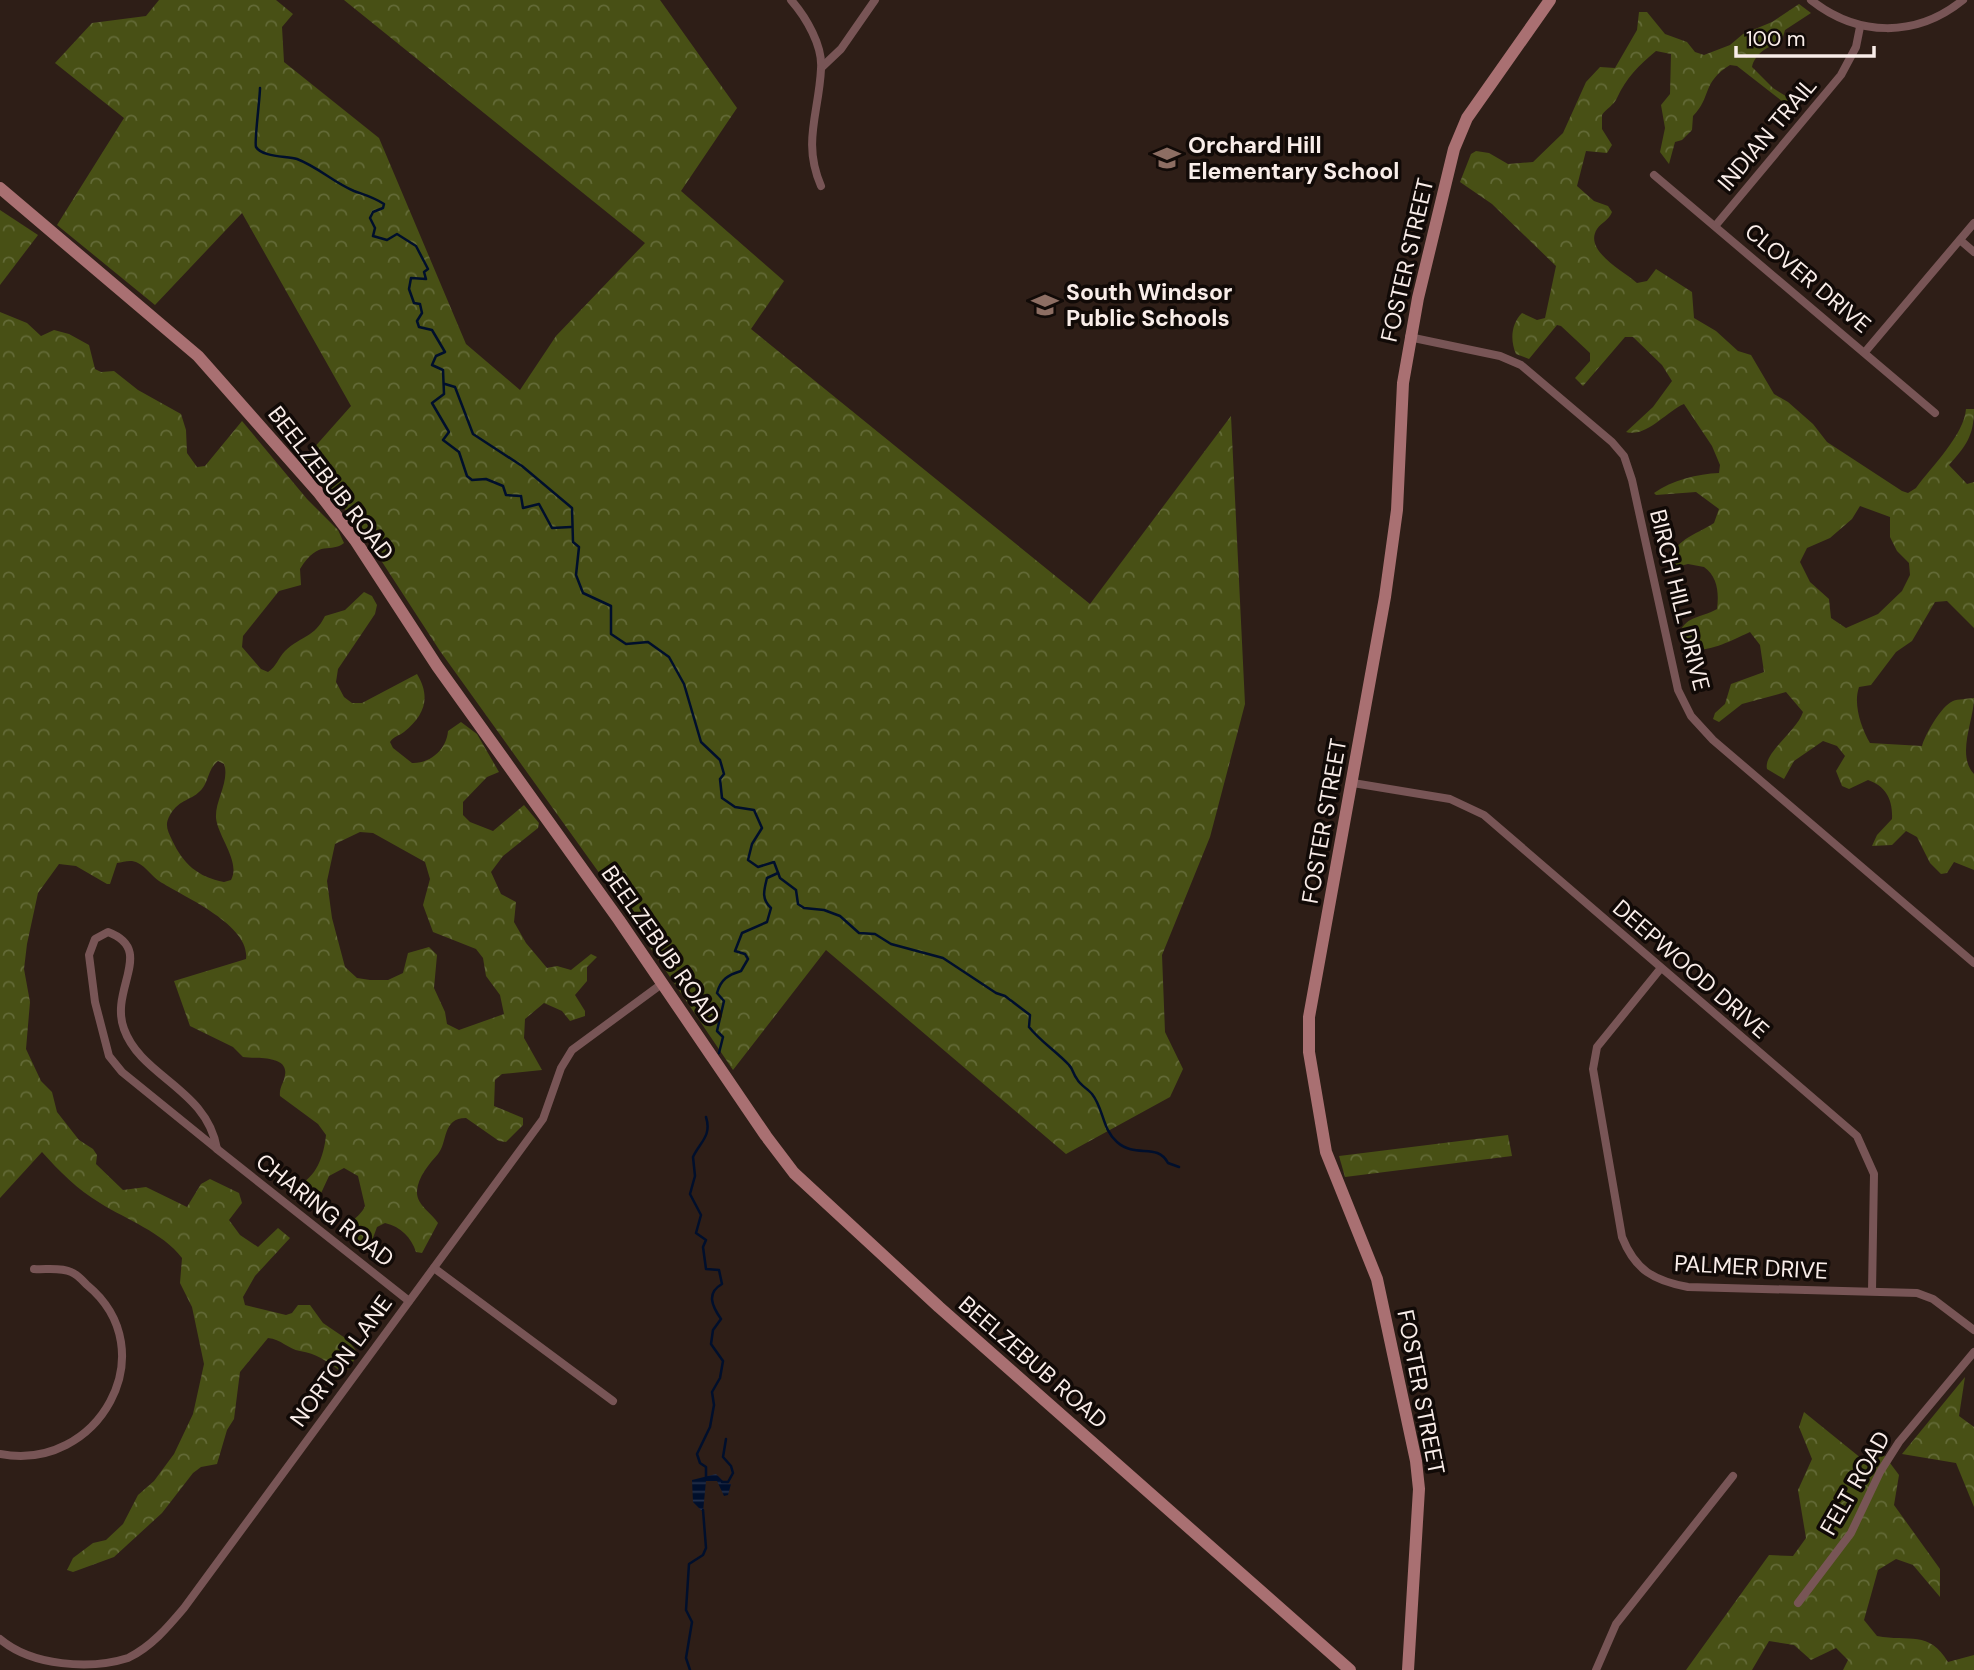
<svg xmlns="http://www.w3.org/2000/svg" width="1974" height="1670" font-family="'DM Sans',sans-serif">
<defs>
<pattern id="forest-crowns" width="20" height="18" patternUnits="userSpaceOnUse" patternTransform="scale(1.75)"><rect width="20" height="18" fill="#485015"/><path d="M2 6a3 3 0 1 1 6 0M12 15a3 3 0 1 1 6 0" fill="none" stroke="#636a37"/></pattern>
<pattern id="water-rules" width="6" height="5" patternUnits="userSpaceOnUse" patternTransform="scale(1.75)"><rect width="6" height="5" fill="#000f2c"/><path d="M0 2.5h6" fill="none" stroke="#26324b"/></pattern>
</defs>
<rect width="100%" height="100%" fill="#2e1e17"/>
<g fill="url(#forest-crowns)" fill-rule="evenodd">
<path d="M159,0H276L293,14L282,27L284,62L379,138L466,344L520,390L556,336L645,243L344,0H660L737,108L681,191L784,281L751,329L1090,604L1231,416L1245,704L1210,837L1162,955L1165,1032L1183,1069L1170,1097L1066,1154L826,950L733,1070L605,881L440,651L360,528L304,459L351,406L242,213L155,305L57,225L124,118L55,63L92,23L146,16Z"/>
<path d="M1799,4L1811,13L1785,30L1781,44C1768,45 1755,54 1752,67L1773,88L1797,103V109L1791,108L1737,66L1730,65C1701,83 1712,97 1693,116L1692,130L1682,140L1675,142L1669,164L1660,152L1665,128L1661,105L1670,94L1671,54L1656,51C1639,65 1626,78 1617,98C1614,105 1606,109 1602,115V129L1612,145L1607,153L1586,151L1577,186L1594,201L1608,206L1612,212C1609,220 1602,222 1597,229C1583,251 1624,271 1637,283L1647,281L1656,269L1692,292L1694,318L1716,331L1738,351L1751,355L1774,394L1788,402L1813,424L1827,442L1902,491L1908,493L1916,488C1932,466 1964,435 1966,409H1974C1974,436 1966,446 1949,465L1967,484L1974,482V628L1947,601L1935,602L1912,641L1896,652L1871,685L1859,687C1853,704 1861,728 1870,743L1922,746C1925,735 1941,706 1953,701C1958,699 1967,699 1974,698C1974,720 1956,755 1974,774V870L1954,862L1947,873L1941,874L1930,863L1917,837L1906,831L1892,845L1872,846L1877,835L1892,819C1893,800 1886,786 1868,780L1849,789L1842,786L1836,771L1845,756L1837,746L1823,741L1794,761L1784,779L1767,769C1763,753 1797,731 1803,712L1786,692L1742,704L1719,722L1713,719L1715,713L1725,704L1731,684L1764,672L1760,645L1750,632C1730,641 1689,664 1678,637C1685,615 1699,619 1717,609C1719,593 1718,577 1704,567L1688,564L1672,568C1668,541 1694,536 1714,523L1719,509L1696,492L1656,495L1654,493C1672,480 1698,474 1719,473L1720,465L1712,446L1684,404C1667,411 1646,438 1626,432L1653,407L1672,381L1662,365L1633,337H1625L1583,386L1575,378L1590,361V353L1561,326L1557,325L1529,359L1516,354C1510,340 1511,324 1522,313L1537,320L1545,318L1556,266L1492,204L1460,182L1471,154L1476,151L1489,153L1508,164L1533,162L1563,133L1586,82L1600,67L1615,68L1637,30L1639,12H1647L1665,34L1687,42L1695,52L1704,55L1730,45L1743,34L1772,22ZM1860,506L1890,517V537L1897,551L1909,563L1910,575L1902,591L1878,614L1846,628L1831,618L1829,599L1810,582L1800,562L1807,548L1830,538L1852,519Z"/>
<path d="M0,210L38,235L0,285Z"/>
<path d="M0,312L27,323L41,336L54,330L69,334L89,345L95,369L101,372L114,371L138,390L181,414L186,430L187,453L197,467L205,466L242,421L307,499L338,530L344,543C331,554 319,538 300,569L301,585L279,591L243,636L242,647L261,669L268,672C277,666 278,658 285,651C302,635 314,638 325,616L345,610L364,592L372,596L377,605L375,614L338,669L336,682L344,697L352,703H362L417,674C431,697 425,715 404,732C399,736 394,736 390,742L393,748L412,763C431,764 447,748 448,731L461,722L477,734L499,772L487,777L463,802V815L470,822L493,831L524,805L539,823L538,828L503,856L491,872L501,894L516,902L514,922L526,943L547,968L557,966L571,970L591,954L597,957L587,967V981L575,995L585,1011V1016L570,1021L562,1011L544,1003L525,1019L524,1038L542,1070L502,1074L495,1080L494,1106L523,1118V1125L506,1142L499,1141L466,1118C442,1118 448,1142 438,1154C429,1164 418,1177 417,1191C416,1205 432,1213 438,1223L422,1253L416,1252C411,1237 401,1227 385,1223L377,1227L370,1246L364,1251L355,1248L344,1234C346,1222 360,1218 365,1206L358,1176L344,1168L329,1176L316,1204L296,1195L297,1186C316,1178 324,1156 326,1135L318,1124L280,1096C279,1087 284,1083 285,1075C289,1054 253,1059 243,1057L233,1047L190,1026L174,981L246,959C251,925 182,896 159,881C152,876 146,867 138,863C131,859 124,862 117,863L110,884H107L76,866L59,864L38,893L27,944L24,969L30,1002L26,1049L41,1081L52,1092L57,1112L79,1140L93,1149L97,1155L96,1164L123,1190L146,1187L187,1207L201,1184L210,1179L239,1193L242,1203L229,1220L240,1235L258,1247L278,1228L290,1238L255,1276L243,1297L245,1305L286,1315L292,1313L298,1305H310L323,1323L348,1340L358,1353L349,1369L340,1371C325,1360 317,1354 300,1351C288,1349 281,1339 268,1338L240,1372L234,1419L227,1430L217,1464L201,1467L193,1473L162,1513L114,1557L73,1572L67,1570L73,1558L93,1543L106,1540L123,1524L138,1495L154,1481L174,1454L193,1414L204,1364L192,1307L180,1283L182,1258C162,1232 127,1220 100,1203C78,1190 59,1171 42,1152L0,1198ZM218,761L224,764C230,781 215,800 216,818C218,837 241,862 231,880L224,882C198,877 183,864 172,840C168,831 164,825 170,815C180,798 192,801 202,789C209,780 208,769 218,761ZM360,832L373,833L425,862L430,879L423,905L433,932L476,949L483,958L486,976L500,995L504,1014L459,1030L447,1024L445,1012L434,988L437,955L429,947L408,953L403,973L388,980H370L357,978L345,967L332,918L327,881L335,844Z"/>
<path d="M1508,1135L1512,1156L1345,1177L1339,1156Z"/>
<path d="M1965,1377L1959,1416L1974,1427V1507L1956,1463L1902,1454Z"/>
<path d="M1804,1412L1867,1463L1884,1455L1899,1475L1894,1505L1940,1569V1597L1913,1565L1896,1559L1878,1570L1864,1620L1877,1636C1909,1642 1929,1630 1948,1662L1974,1655V1670H1843L1848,1660L1836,1648L1811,1660L1794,1645L1769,1641L1752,1670H1686L1769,1555L1793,1556L1806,1538L1798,1490L1812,1459L1799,1427Z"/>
</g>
<path fill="url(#water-rules)" d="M716,1474L725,1483L731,1484L728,1495L724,1496L717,1481H706L703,1512L693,1502L692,1480Z"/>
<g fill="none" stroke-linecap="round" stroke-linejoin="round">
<g stroke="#000f2c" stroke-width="2.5">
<path d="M260,88C260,98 254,143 256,147C262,157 286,156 297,159C318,167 333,182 354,191C365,195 373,197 384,204L383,208L373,212L370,218L375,228L373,236L387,240L397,234L416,246L428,269L424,272L426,279L411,278L409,289L414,303L420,304L422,313L417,321L419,327L432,330L445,352L436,356L432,365L443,370L444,394L432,403L449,432L443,440L459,452L467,476L472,480L486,479L503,486L506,495L521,496L523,508L539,504L552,528L571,527"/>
<path d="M445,384L455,387L473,434L522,466L572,508L573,542L579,547L576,575L583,593L611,606V634L626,644L648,642L669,657L684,684L701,742L720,760L724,774L720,779L722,798L735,807L754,810L762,828L752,844L748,860L758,867L774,862L780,878L796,890L798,904L804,908L824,910L840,916L859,933L875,934L891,944L943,958L996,993L1005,996L1030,1015L1029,1027C1041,1042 1056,1051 1069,1065C1073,1069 1073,1074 1077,1079C1080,1085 1088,1089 1092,1094C1104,1109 1102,1129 1117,1142C1136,1159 1157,1142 1168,1163L1179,1167"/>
<path d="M719,1053L723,1037L717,1031L724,1001L717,993C721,979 728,975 741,971L748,959L745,954L735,951L742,933L767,922L771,908C761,899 764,890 767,878L778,873"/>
<path d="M706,1117C712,1136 700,1142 693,1157L695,1176L690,1194L701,1215L696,1233L706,1240L703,1247L706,1269L719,1270L722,1284C706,1293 712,1306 721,1319L713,1330L711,1344L723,1361L720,1378L712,1392L714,1405L710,1427L697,1454L700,1463L706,1467V1477"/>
<path d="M722,1482H728L733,1473L731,1466L723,1457L726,1439"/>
<path d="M690,1670L686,1658L692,1622L686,1610L689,1564L703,1555L706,1548L703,1510"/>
</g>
<g stroke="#785556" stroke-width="8">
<path d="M791,0C806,17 823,46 821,69C819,113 802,142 821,186"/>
<path d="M1811,0C1858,37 1916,38 1963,0"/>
<path d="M822,67L841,49L875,0"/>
<path d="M1654,175L1935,413"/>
<path d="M1716,225L1841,75L1856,47L1860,27"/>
<path d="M1960,240L1974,252"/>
<path d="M1409,337L1500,356L1521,365L1612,442L1624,456L1632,480L1678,690L1691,716L1713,740L1974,963"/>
<path d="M1865,352L1974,223"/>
<path d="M1353,783L1450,799L1484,815L1857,1136L1874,1174L1872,1291"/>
<path d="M108,932C156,950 109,989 124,1029C141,1077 207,1089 217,1149L122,1072L109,1056L95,1002L89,955L95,939Z"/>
<path d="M1661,968L1597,1047L1593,1069L1622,1237C1635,1270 1654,1281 1688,1287L1917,1293L1933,1299L1974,1330"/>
<path d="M217,1149L409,1301"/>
<path d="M434,1268L613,1401"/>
<path d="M0,1454C98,1473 167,1351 87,1285C83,1281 77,1274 71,1272C61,1267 44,1270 34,1269"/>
<path d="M1798,1603L1851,1533L1880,1472L1899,1442L1974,1352"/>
<path d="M0,1639C32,1666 90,1670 128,1658C151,1647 168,1627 184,1608L543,1119L561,1068L572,1050L663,983"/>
<path d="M1596,1670L1616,1624L1733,1476"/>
</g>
<g stroke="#a97072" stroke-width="12">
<path d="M0,188L198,356L319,493L355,540L437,666L619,920L766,1136L794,1173L939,1307L1350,1670"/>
<path d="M1408,1670L1419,1489L1416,1461L1377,1279L1326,1152L1309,1052V1017L1385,597L1397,510L1403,383L1418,298L1454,149L1467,118L1550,0"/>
</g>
</g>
<defs>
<symbol id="school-bare" viewBox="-9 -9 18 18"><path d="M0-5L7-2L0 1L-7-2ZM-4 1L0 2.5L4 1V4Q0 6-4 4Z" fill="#8d6e63" stroke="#110a07" stroke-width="2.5" paint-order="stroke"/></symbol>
</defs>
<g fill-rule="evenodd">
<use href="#school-bare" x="1148" y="139" width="38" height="38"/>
<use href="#school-bare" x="1026" y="286" width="38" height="38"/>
</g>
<g text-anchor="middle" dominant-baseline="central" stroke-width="7" stroke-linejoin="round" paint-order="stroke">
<g font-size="23" fill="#f9ede9" stroke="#110a07">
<text transform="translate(1767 134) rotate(-50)">INDIAN TRAIL</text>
<text transform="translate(1407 260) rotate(-77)">FOSTER STREET</text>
<text transform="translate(1808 278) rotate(40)">CLOVER DRIVE</text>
<text transform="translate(331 483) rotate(52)">BEELZEBUB ROAD</text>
<text transform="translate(1680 600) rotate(76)">BIRCH HILL DRIVE</text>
<text transform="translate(1324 821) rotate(-80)">FOSTER STREET</text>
<text transform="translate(661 945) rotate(55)">BEELZEBUB ROAD</text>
<text transform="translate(1691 969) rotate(41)">DEEPWOOD DRIVE</text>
<text transform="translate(325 1210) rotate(38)">CHARING ROAD</text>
<text transform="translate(1751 1267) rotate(3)">PALMER DRIVE</text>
<text transform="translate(341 1361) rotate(-54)">NORTON LANE</text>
<text transform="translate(1033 1362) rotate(41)">BEELZEBUB ROAD</text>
<text transform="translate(1421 1392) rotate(79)">FOSTER STREET</text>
<text transform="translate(1855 1483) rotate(-60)">FELT ROAD</text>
</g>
<g font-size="23" font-weight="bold" fill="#f9ede9" stroke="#110a07" text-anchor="start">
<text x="1188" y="145">Orchard Hill<tspan x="1188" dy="26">Elementary School</tspan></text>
<text x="1066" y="292">South Windsor<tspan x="1066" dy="26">Public Schools</tspan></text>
</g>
</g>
<path d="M1736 46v10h138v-10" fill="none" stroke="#f9ede9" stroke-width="3.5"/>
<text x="1746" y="46" font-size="21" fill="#f9ede9" stroke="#110a07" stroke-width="5" paint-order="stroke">100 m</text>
</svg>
